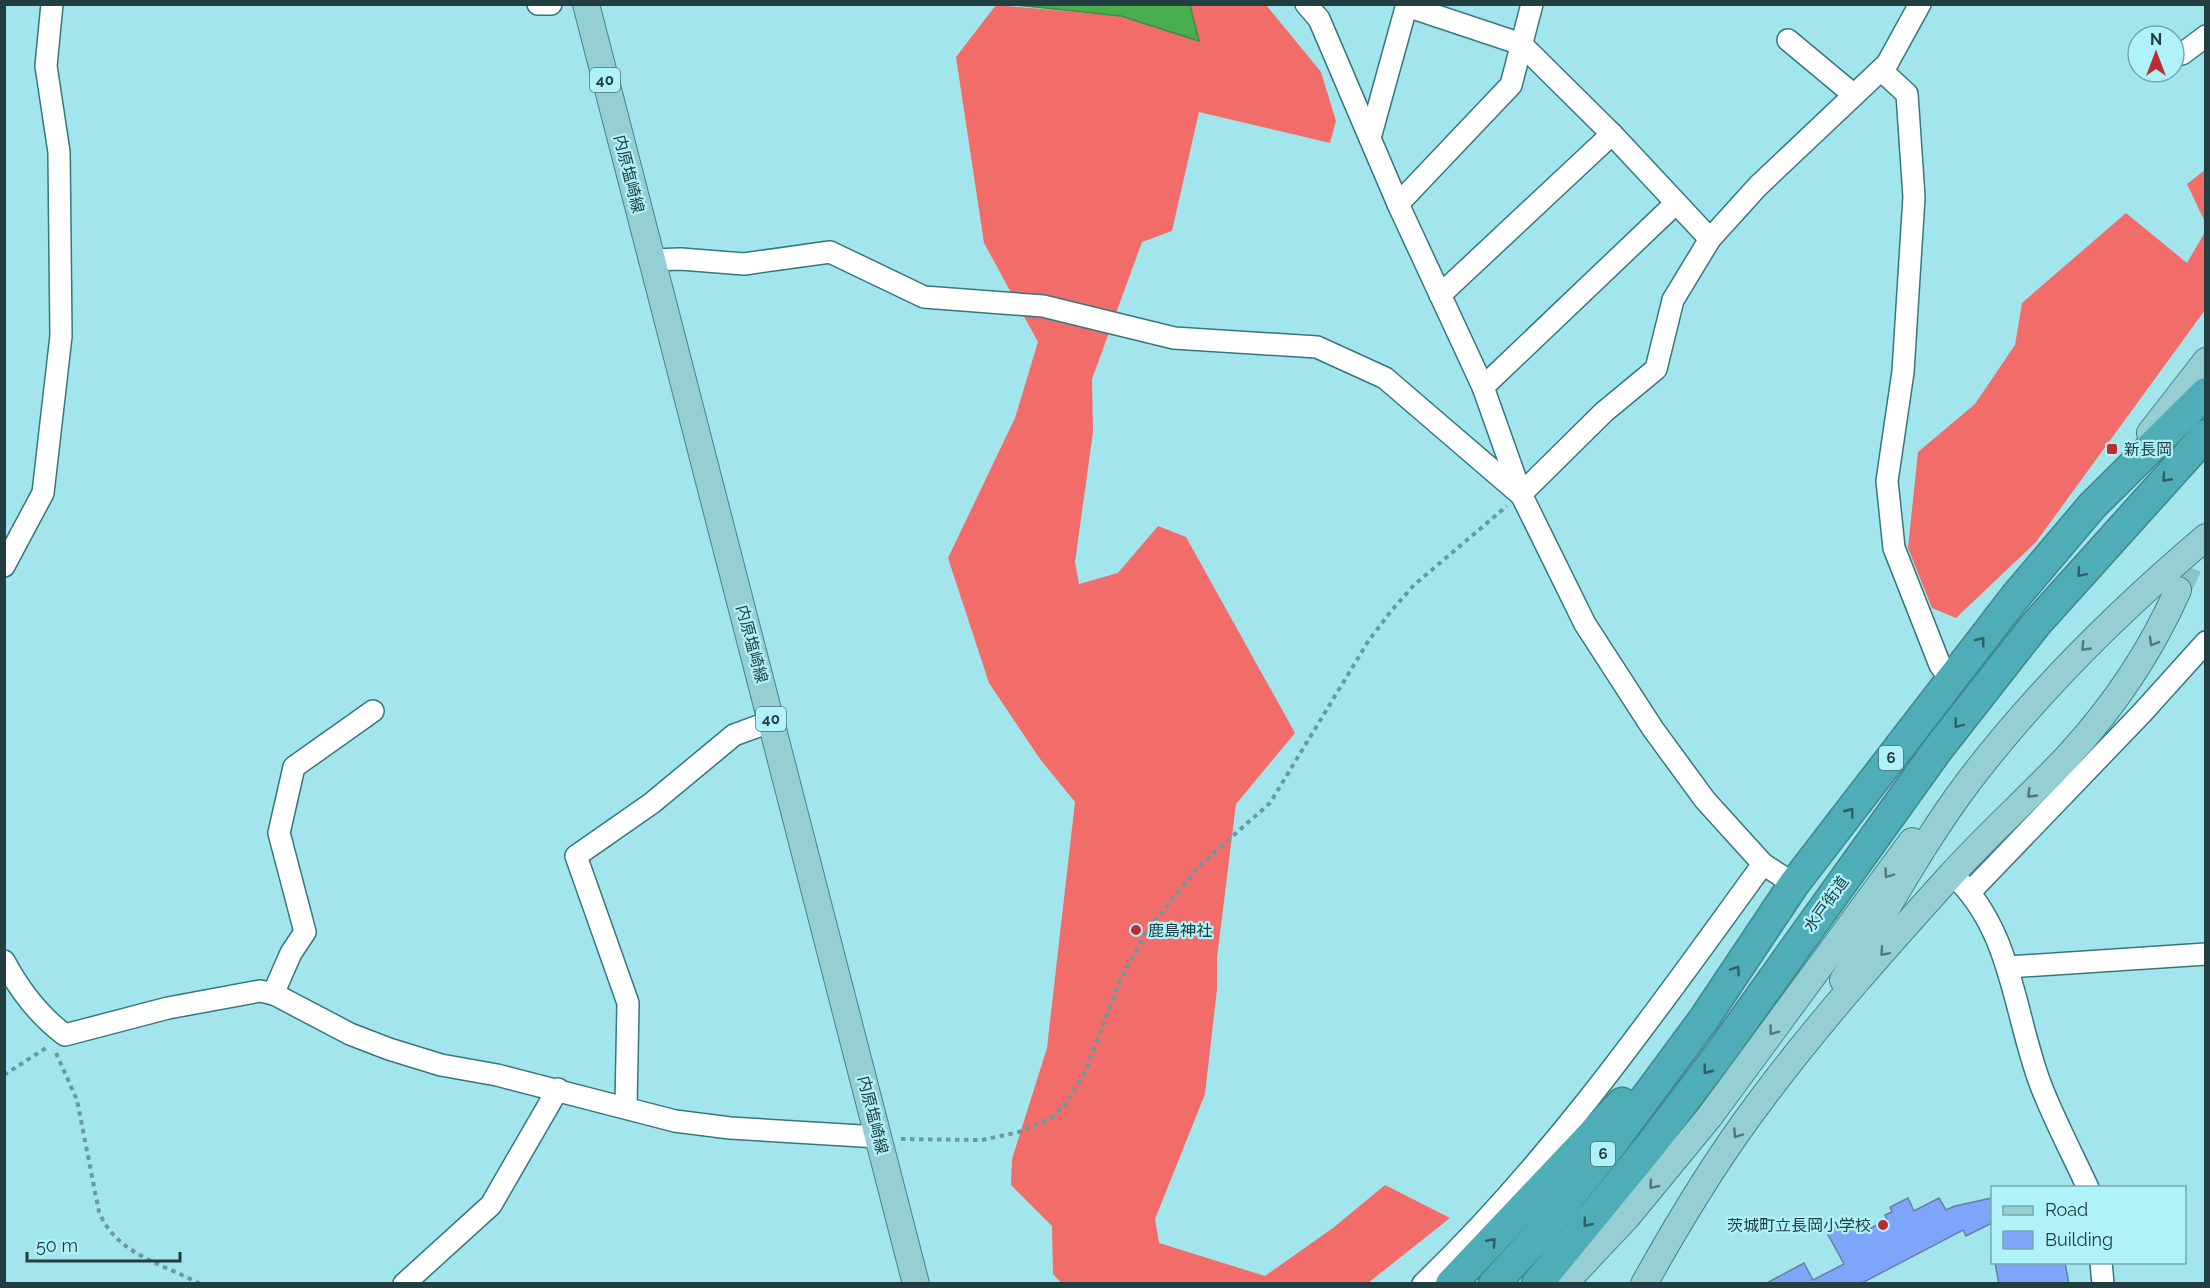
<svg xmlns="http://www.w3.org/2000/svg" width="2210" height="1288" font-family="Raleway,'Noto Sans JP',sans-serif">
<rect width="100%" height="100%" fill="#a3e5ec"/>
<g fill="#f26d6a">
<path d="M996,5L1121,16L1198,41L1190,5H1266L1321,72L1336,121L1330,143L1199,112L1172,231L1142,242L1092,379L1093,432L1075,562L1079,584L1118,573L1158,526L1186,537L1295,733L1236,804L1217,958V989L1205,1094L1155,1219L1159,1243L1265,1276L1333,1228L1385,1185L1450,1218L1368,1283L1062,1284L1053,1274L1052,1226L1011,1185L1012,1159L1047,1048L1075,802L1040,759L989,683L948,558L1015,418L1038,342L984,243L956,57Z"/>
<path d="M2205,170V222L2187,184Z"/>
<path d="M2126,213L2187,263L2205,232V310L2036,542L1956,618L1932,608L1908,548L1918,452L1975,404L2015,345L2022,303Z"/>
</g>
<path fill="#4aae4d" stroke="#3e8c49" stroke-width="1.5" d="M1016,5H1190L1199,41L1121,16Z"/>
<g fill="#7da5fa" stroke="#6a7ea6" stroke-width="1.5">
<path d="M1908,1198L1914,1211L1939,1198L1946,1210L1955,1206L1992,1198V1223L1966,1236L1963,1230L1860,1284H1765L1804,1263L1813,1280L1844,1264L1826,1231L1850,1218L1859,1234L1887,1220L1885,1215L1892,1212L1890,1207Z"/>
<path d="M1995,1263H2065L2069,1284H1999Z"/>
</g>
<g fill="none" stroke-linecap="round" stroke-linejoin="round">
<path stroke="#89c4ca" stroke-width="26" stroke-dasharray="26 13" stroke-linecap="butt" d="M2178,590L2202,539"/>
<defs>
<g id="minor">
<path d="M538,4H551"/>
<path d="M1306,4L1319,19L1398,204L1483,387L1521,494L1585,624L1653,729L1705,800L1763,864L1794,884"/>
<path d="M1407,6L1521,44L1612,134L1710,239"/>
<path d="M1788,40L1854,95"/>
<path d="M2182,54L2206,36"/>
<path d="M1881,70L1907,94L1914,197L1903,372L1887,481L1894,548L1940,665L1951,680"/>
<path d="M1370,138L1407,4"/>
<path d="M1398,204L1511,85L1532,4"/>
<path d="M650,260L681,259L744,264L830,252L924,297L1043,306L1174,338L1317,347L1385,378L1520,494"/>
<path d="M1440,295L1612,134"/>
<path d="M1483,387L1675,204"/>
<path d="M1521,494L1604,412L1656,369L1673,300L1710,239L1758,186L1887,64L1920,4"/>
<path d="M4,566L43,493L61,336L59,152L46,66L52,4"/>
<path d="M1952,874C2012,929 2013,1010 2040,1083C2053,1118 2072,1153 2088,1188"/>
<path d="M1971,891L2142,713L2206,642"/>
<path d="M4,961C20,991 38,1015 65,1035L168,1008L260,991L274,994L350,1034L389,1049L441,1065L497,1075L675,1121L730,1128L878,1137"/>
<path d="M2008,967L2206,954"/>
<path d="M273,994L291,953L305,932L279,833L294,767L373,711"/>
<path d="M626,1107L628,1003L576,856L652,803L734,735L772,721"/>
<path d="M2101,1262L2103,1284"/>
<path d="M404,1284L491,1205L558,1089"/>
<path d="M1423,1284C1553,1159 1657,1010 1763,864"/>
</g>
<g id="major">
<path d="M586,4L916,1284"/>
<path d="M2150,433L2206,361"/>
<path d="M1843,980C1885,914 1922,843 1969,781C2038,690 2119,611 2206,537"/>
<path d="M1564,1284L1627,1217L1710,1116L1912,841"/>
<path d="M1644,1284C1679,1221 1717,1158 1761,1100C1819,1022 1886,947 1951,875C1989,833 2031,796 2069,755C2114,706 2151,651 2178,590"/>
</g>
<g id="highway">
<path d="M1451,1284L1622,1103"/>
<path d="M1494,1284L1537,1237L1610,1146L1704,1019L1794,884L2015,597L2092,506L2206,393"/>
<path d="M1537,1284L1650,1146L1718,1056L1938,749L2036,624L2206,435"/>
</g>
</defs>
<use href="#minor" stroke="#36777e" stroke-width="24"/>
<use href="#major" stroke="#3f868d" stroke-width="28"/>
<use href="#highway" stroke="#3f868d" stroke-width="33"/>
<g stroke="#699a9f" stroke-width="4" stroke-dasharray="4.5 4.5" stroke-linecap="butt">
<path d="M56,1053L77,1100L99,1212C117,1255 162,1263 200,1284"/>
<path d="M4,1075L49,1046"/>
<path d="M901,1139L982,1140L1019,1132L1051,1118L1068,1101L1085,1072L1120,980L1148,929L1199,866L1270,803L1369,640L1392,610L1414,585L1507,506"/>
</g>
<use href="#minor" stroke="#fff" stroke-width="21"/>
<use href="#major" stroke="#95ced3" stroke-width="26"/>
<use href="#highway" stroke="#4eadb6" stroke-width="30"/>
</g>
<defs><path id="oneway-chevron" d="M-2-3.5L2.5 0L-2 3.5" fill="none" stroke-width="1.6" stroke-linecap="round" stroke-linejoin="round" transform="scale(1.5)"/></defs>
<g stroke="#2f5f63">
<use href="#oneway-chevron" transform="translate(2166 478) rotate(132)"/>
<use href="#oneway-chevron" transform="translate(2081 573) rotate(131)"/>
<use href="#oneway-chevron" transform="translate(1981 641) rotate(-52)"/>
<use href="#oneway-chevron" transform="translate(1958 724) rotate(128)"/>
<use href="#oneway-chevron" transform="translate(1850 812) rotate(-53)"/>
<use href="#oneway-chevron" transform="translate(1736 970) rotate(-56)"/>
<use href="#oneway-chevron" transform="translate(1707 1070) rotate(127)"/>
<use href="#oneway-chevron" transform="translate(1587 1223) rotate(129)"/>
<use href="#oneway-chevron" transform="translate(1492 1242) rotate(-48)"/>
</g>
<g stroke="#50787b">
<use href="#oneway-chevron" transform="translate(2153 642) rotate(120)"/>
<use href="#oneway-chevron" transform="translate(2085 647) rotate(134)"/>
<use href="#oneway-chevron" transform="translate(2031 794) rotate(134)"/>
<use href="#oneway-chevron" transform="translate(1888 874) rotate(126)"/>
<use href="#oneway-chevron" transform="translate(1884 952) rotate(131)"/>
<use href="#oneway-chevron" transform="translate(1773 1031) rotate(126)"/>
<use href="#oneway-chevron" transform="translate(1737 1134) rotate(124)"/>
<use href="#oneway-chevron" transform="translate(1653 1185) rotate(130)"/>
</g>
<g fill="#bc2c32" stroke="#b0f2f9" stroke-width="2">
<rect x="2106" y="443" width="12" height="12" rx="3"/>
<circle cx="1136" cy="930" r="6"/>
<circle cx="1883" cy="1225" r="6"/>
</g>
<g text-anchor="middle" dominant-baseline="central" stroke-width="4.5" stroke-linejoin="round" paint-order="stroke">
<g fill="#b0f2f9" stroke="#4d7478" stroke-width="1.5">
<rect x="590" y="68" width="30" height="24" rx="4.5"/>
<rect x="756" y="707" width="30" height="24" rx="4.5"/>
<rect x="1879" y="746" width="24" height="24" rx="4.5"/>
<rect x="1591" y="1142" width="24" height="24" rx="4.5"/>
</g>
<g font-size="15" font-weight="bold" fill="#223e40">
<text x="605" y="80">40</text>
<text x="771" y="719">40</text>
<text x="1891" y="758">6</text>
<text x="1603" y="1154">6</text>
</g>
<g font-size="16" fill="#223e40" stroke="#b0f2f9">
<text transform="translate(629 174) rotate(76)">内原塩崎線</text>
<text transform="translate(752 644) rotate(75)">内原塩崎線</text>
<text transform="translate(1826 904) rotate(-54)">水戸街道</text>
<text transform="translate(873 1115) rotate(76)">内原塩崎線</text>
</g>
<g font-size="16" fill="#223e40" stroke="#b0f2f9" text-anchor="start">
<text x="2124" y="449">新長岡</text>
<text x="1148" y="930">鹿島神社</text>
<text x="1871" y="1225" text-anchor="end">茨城町立長岡小学校</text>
</g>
</g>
<rect width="2210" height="1288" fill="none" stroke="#223e40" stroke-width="12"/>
<rect x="1991" y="1186" width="195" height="78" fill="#b0f2f9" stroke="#77aaaf" stroke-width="1.5"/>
<rect x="2003" y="1206" width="30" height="9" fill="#95ced3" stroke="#77aaaf" stroke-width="1.5"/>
<text x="2045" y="1216" font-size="18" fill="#223e40">Road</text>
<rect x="2003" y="1231" width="30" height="18" fill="#7da5fa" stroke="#77aaaf" stroke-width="1.5"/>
<text x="2045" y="1246" font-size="18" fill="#223e40">Building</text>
<g transform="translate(2156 54)"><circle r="28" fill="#b0f2f9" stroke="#77aaaf" stroke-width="1.5"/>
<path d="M0-4.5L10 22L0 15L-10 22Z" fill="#bc2c32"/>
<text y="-9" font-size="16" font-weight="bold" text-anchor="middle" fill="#223e40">N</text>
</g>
<path d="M27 1252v9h153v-9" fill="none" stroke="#223e40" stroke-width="3"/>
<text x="36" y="1252" font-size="18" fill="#223e40" stroke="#b0f2f9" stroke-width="4.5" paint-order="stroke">50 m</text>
</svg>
